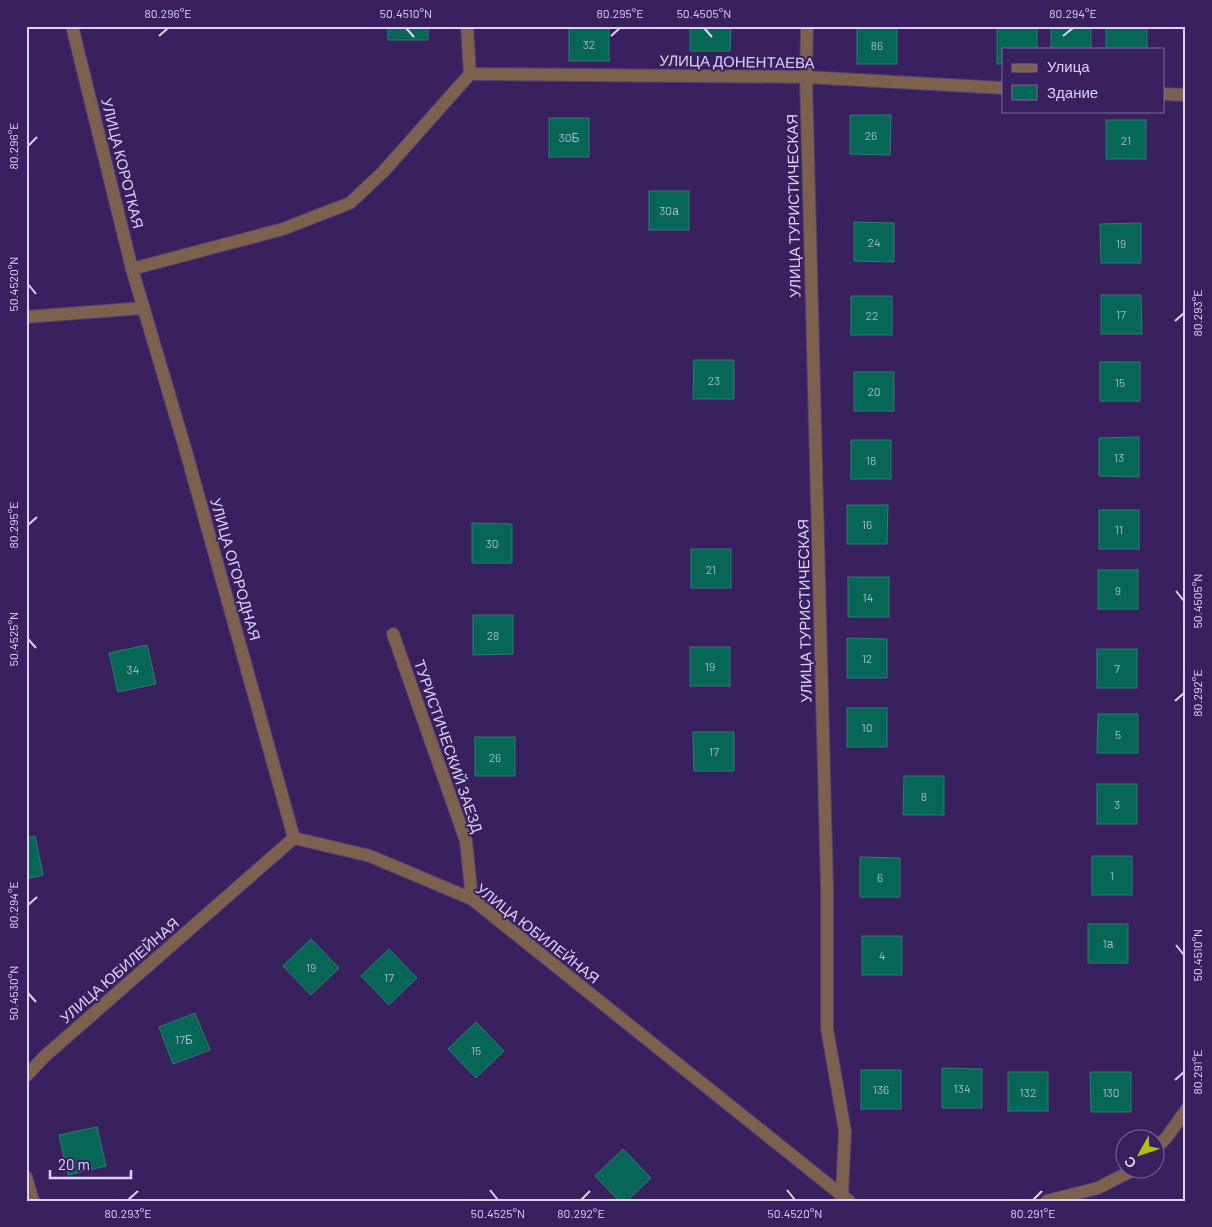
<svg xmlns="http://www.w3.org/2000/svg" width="1212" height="1227" font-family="Barlow,sans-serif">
<rect width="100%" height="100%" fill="#38215e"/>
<g fill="#066757" stroke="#2b7e6e">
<rect x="388" y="26" width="40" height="14"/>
<rect x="569" y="26" width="40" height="35"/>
<path d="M690,26H731L730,51H690Z"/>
<rect x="857" y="26" width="40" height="38"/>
<path d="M997,26H1037V49H1003V64H997Z"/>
<rect x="1106" y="27" width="41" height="22"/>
<rect x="1051" y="28" width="40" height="21"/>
<path d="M850,115H891L890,155L850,154Z"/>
<rect x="549" y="118" width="40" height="39"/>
<rect x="1106" y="120" width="40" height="39"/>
<rect x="649" y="191" width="40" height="39"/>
<path d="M854,222L894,223V262L854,261Z"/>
<path d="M1141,223V263H1101L1100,224Z"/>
<path d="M1101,295H1141L1142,334H1101Z"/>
<rect x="851" y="296" width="41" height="39"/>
<path d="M694,360H734V399H693Z"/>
<rect x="1100" y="362" width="40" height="39"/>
<rect x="854" y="372" width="40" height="39"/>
<path d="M1139,437V477L1099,476V438Z"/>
<rect x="851" y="440" width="40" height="39"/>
<path d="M847,505H888L887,544H847Z"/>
<rect x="1099" y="510" width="40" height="39"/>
<path d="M472,523L512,524V563H472Z"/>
<rect x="691" y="549" width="40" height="39"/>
<rect x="1098" y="570" width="40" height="39"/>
<rect x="848" y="577" width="41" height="40"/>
<path d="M473,615H513V654L473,655Z"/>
<path d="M847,638L887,639V678H847Z"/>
<path d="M147,645L156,684L118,692L109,653Z"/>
<rect x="690" y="647" width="40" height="39"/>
<rect x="1097" y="649" width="40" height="39"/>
<rect x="847" y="708" width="40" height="39"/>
<path d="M1098,714H1138V753H1097Z"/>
<path d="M693,732H734V771H694Z"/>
<rect x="475" y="737" width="40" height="39"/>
<path d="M904,776H944V815H903Z"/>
<rect x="1097" y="784" width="40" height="40"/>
<path d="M35,836L43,875L26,879V838Z"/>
<rect x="1092" y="856" width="40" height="39"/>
<path d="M860,857L900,858V897H860Z"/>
<rect x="1088" y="924" width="40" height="39"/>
<rect x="862" y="936" width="40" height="39"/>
<path d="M311,939L339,968L311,995L283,966Z"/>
<path d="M389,949L417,978L389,1005L361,976Z"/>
<path d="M195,1013L210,1050L173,1064L159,1027Z"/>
<path d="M476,1022L504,1051L476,1078L448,1049Z"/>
<path d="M942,1068L982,1069V1108H942Z"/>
<rect x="861" y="1070" width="40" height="39"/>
<rect x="1008" y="1072" width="40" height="39"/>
<path d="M1090,1072H1131V1112H1091Z"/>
<path d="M97,1127L106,1166L68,1175L59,1135Z"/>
<path d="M623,1149L651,1178L627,1201H619L595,1176Z"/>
</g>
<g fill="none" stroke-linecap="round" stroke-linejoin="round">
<defs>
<g id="minor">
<path d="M72,26L132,269L185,448L294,838"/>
<path d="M807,26L806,77L827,888V1029L845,1131L842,1194"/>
<path d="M470,74L806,77L1003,88"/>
<path d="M1163,94L1186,95"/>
<path d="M132,269L283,229L350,203L383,172L470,74L467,26"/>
<path d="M26,317L144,308"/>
<path d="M393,634L466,841L472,899"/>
<path d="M26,1076L45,1056L294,838L370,856L472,899L849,1201"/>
<path d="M1154,1150L1167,1137L1186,1110"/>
<path d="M26,1177L33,1201"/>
<path d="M1047,1201L1098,1188L1133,1170"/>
</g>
</defs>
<use href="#minor" stroke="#523d77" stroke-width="14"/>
<use href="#minor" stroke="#7d614d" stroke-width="12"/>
</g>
<path fill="none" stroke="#ddd3f9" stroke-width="2" d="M406,28L414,37M704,28L712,37M159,36L168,28M611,36L620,28M1063,36L1073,28M28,146L37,137M28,284L36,294M1175,321L1184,313M28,525L37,517M1176,591L1184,601M28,639L36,648M1175,701L1184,693M28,905L37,897M1176,945L1184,955M28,993L36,1002M1175,1080L1184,1072M490,1190L498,1200M787,1190L795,1200M128,1200L138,1191M581,1200L590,1191M1033,1200L1042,1191"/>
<g text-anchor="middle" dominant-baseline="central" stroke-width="4" stroke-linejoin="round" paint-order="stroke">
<g font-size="12" fill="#a7b8d0">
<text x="589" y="44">32</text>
<text x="877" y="45">86</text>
<text x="871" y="135">26</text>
<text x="569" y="137">30Б</text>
<text x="1126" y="140">21</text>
<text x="669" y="210">30а</text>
<text x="874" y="242">24</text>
<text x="1121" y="243">19</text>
<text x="1121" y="314">17</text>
<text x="872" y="315">22</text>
<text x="714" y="380">23</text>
<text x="1120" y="382">15</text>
<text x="874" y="391">20</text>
<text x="1119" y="457">13</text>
<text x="871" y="460">18</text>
<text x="867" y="524">16</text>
<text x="1119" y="529">11</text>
<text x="492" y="543">30</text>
<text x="711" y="569">21</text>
<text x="1118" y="590">9</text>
<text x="868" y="597">14</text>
<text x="493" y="635">28</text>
<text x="867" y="658">12</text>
<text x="710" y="666">19</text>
<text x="1117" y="668">7</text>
<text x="133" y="669">34</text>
<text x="867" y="727">10</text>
<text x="1118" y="734">5</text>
<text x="714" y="751">17</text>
<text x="495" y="757">26</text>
<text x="924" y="796">8</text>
<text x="1117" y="804">3</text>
<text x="1112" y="875">1</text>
<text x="880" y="877">6</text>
<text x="1108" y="943">1а</text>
<text x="882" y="955">4</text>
<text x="311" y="967">19</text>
<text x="389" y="977">17</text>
<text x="184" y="1039">17Б</text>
<text x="476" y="1050">15</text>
<text x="962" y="1088">134</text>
<text x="881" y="1089">136</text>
<text x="1028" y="1092">132</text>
<text x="1111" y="1092">130</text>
</g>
<g font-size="15" fill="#ddd3f9" stroke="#38215e">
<text transform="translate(737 61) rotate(1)">УЛИЦА ДОНЕНТАЕВА</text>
<text transform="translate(123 163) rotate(76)">УЛИЦА КОРОТКАЯ</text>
<text transform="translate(793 206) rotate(-91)">УЛИЦА ТУРИСТИЧЕСКАЯ</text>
<text transform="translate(236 569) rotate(74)">УЛИЦА ОГОРОДНАЯ</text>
<text transform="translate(804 611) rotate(-91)">УЛИЦА ТУРИСТИЧЕСКАЯ</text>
<text transform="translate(449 746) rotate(71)">ТУРИСТИЧЕСКИЙ ЗАЕЗД</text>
<text transform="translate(538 933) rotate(38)">УЛИЦА ЮБИЛЕЙНАЯ</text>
<text transform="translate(119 970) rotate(-41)">УЛИЦА ЮБИЛЕЙНАЯ</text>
</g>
</g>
<rect width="1212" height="1227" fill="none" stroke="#38215e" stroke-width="55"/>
<rect x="1002" y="48" width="162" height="65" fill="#38215e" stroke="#7a689c"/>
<rect x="1012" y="64" width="25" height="8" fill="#7d614d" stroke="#7a689c"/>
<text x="1047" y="72" font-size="15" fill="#ddd3f9">Улица</text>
<rect x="1012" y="85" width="25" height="15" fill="#066757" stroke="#7a689c"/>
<text x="1047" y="98" font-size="15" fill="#ddd3f9">Здание</text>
<g transform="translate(1140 1154) rotate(230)"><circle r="24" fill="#38215e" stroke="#7a689c"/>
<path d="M0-4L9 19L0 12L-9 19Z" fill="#b0c502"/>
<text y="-8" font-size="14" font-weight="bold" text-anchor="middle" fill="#ddd3f9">С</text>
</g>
<path d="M50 1170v8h81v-8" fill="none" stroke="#ddd3f9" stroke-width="2.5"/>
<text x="58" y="1170" font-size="15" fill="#ddd3f9" stroke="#38215e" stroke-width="4" paint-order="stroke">20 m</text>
<rect x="28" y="28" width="1156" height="1172" fill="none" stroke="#ddd3f9" stroke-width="2"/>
<g font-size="12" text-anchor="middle" fill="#ddd3f9">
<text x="168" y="18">80.296°E</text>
<text x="406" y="18">50.4510°N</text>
<text x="620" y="18">80.295°E</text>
<text x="704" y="18">50.4505°N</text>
<text x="1073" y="18">80.294°E</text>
<text transform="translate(14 146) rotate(-90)" y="4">80.296°E</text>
<text transform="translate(14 284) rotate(-90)" y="4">50.4520°N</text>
<text transform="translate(1198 313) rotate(-90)" y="4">80.293°E</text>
<text transform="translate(14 525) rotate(-90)" y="4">80.295°E</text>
<text transform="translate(1198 601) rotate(-90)" y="4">50.4505°N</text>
<text transform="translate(14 639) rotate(-90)" y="4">50.4525°N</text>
<text transform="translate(1198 693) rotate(-90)" y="4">80.292°E</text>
<text transform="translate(14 905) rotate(-90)" y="4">80.294°E</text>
<text transform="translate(1198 955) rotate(-90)" y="4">50.4510°N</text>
<text transform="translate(14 993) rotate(-90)" y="4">50.4530°N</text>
<text transform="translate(1198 1072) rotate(-90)" y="4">80.291°E</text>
<text x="128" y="1218">80.293°E</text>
<text x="498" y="1218">50.4525°N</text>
<text x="581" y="1218">80.292°E</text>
<text x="795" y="1218">50.4520°N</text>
<text x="1033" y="1218">80.291°E</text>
</g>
</svg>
